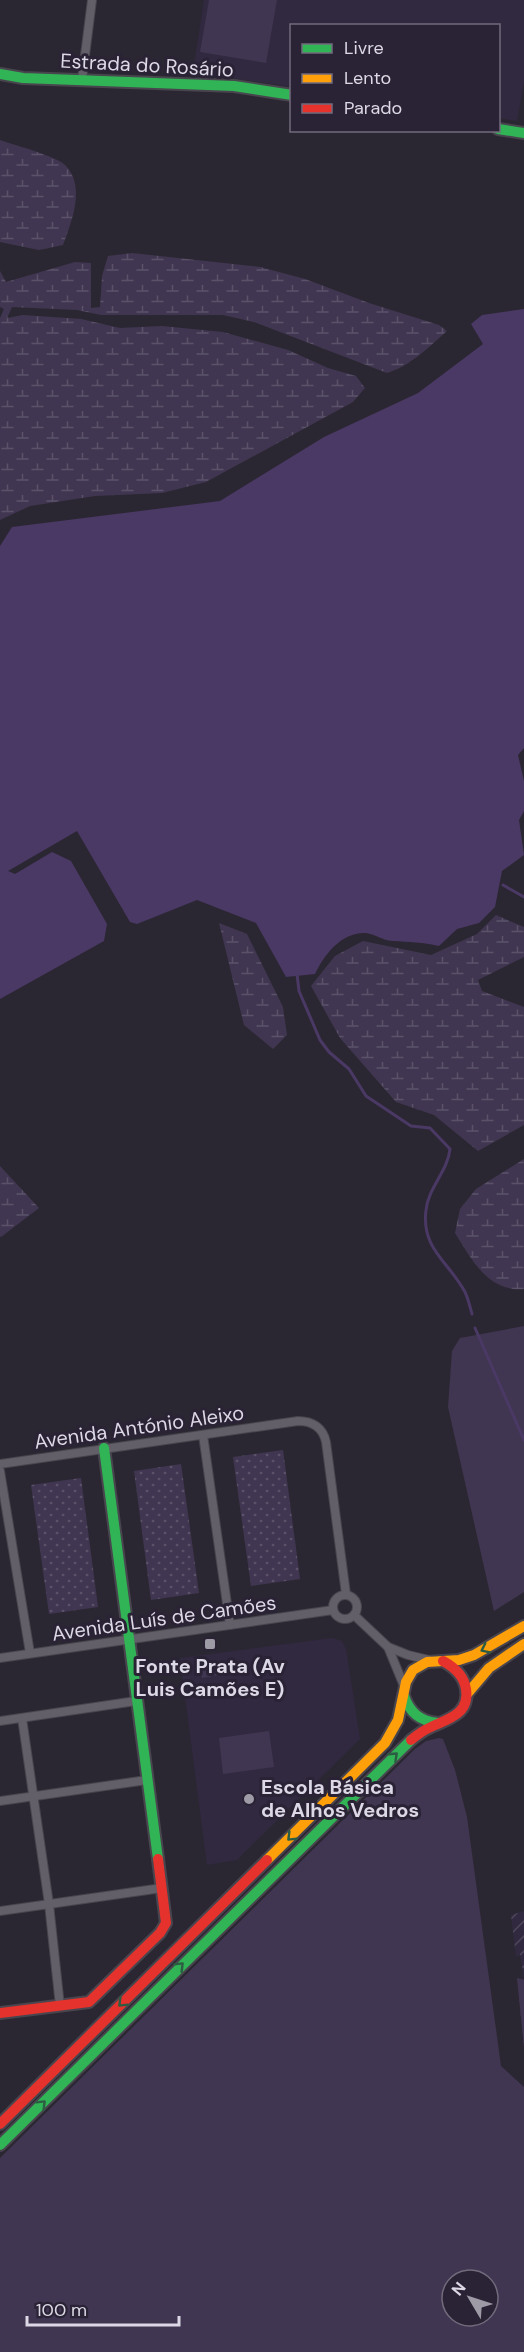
<svg xmlns="http://www.w3.org/2000/svg" width="524" height="2352" font-family="'DM Sans',sans-serif">
<defs>
<pattern id="industrial-furrows" width="10" height="10" patternUnits="userSpaceOnUse" patternTransform="scale(1.5)"><rect width="10" height="10" fill="#312940"/><path d="M-1 1l2-2M0 10L10 0M9 11l2-2" fill="none" stroke="#4e475b"/></pattern>
<pattern id="wetland-marsh" width="20" height="14" patternUnits="userSpaceOnUse" patternTransform="scale(1.5)"><rect width="20" height="14" fill="#403651"/><path d="M1 5h8M5 5V1M11 12h8M15 12V8" fill="none" stroke="#5b526a"/></pattern>
<pattern id="park-crowns" width="20" height="18" patternUnits="userSpaceOnUse" patternTransform="scale(1.5)"><rect width="20" height="18" fill="#403651"/><path d="M2 6a3 3 0 1 1 6 0M12 15a3 3 0 1 1 6 0" fill="none" stroke="#5b526a"/></pattern>
<pattern id="garden-dots" width="8" height="8" patternUnits="userSpaceOnUse" patternTransform="scale(1.5)"><rect width="8" height="8" fill="#403651"/><path d="M2 2h.1M6 6h.1" fill="none" stroke="#5b526a" stroke-width="1.8" stroke-linecap="round"/></pattern>
</defs>
<rect width="100%" height="100%" fill="#2b2732"/>
<g fill="#312940">
<path d="M204,0H524V82L517,121L499,118L498,26H292L291,87L193,72Z"/>
<path d="M332,1638L342,1641L346,1649L360,1739L237,1860L207,1865L180,1658Z"/>
</g>
<path fill="url(#industrial-furrows)" d="M524,1911V2047L517,1978L524,1979L520,1954L516,1957L511,1915Z"/>
<g fill="#403651" fill-rule="evenodd">
<path d="M209,0H277L266,63L200,52Z"/>
<path d="M524,1326V1592L494,1611L448,1407L452,1351L460,1338Z"/>
<path d="M269,1731L274,1767L223,1774L219,1738Z"/>
<path d="M439,1738L443,1739L455,1770L467,1817L501,2066L524,2087V2352H0V2158L415,1749L426,1741ZM452,2280H488V2316H452Z"/>
<path d="M517,1978L524,1980V2047Z"/>
</g>
<g fill="url(#wetland-marsh)">
<path d="M0,140C14,145 56,156 65,165C86,186 72,221 63,245L39,250L0,242Z"/>
<path d="M132,253L260,267L305,279L369,303L439,325L447,331C429,347 410,366 387,373L254,322L223,315H101L77,310L12,307L7,318L23,315L81,319L120,328L162,326L223,332L288,350L328,368L356,376L365,388L353,402L206,482L162,493L95,496L30,506L0,520V318L4,309L0,307V271L6,282L75,262L91,263V308L100,307L102,276L108,256Z"/>
<path d="M496,915L524,927V957L478,980L482,991L524,1007V1125L478,1151L434,1115L396,1102L340,1038L311,986L335,956L363,941L431,955L477,934Z"/>
<path d="M219,923L247,934L283,1007L287,1035L273,1049L244,1025Z"/>
<path d="M524,1159V1289C488,1292 472,1260 455,1233L460,1209L476,1189Z"/>
<path d="M0,1166L39,1208L1,1237L0,1236Z"/>
</g>
<path fill="url(#park-crowns)" d="M222,1660L224,1674L202,1678L199,1663Z"/>
<g fill="url(#garden-dots)">
<path d="M283,1450L300,1579L251,1586L233,1457Z"/>
<path d="M181,1464L199,1593L151,1600L134,1471Z"/>
<path d="M81,1478L98,1607L49,1614L31,1485Z"/>
</g>
<path fill="#4a3865" d="M524,309V748L518,755L524,781V811L519,820L524,855L502,871L495,907L479,923L457,929L439,946C423,942 409,942 393,941C384,941 375,934 366,933C341,932 324,955 315,974L286,977L256,923L197,900L137,924L130,922L77,831L8,871L15,874L52,852L71,861L107,924L104,941L0,999V546L12,527L220,501L324,437L418,393L483,344L471,324L482,315Z"/>
<g fill="none" stroke-linecap="round" stroke-linejoin="round">
<g stroke="#4a3865" stroke-width="3">
<path d="M503,885L524,897"/>
<path d="M297,974L299,991L320,1040L329,1052L349,1069L366,1096L411,1126L430,1128L450,1149C448,1171 428,1188 426,1210C421,1249 449,1262 465,1292C468,1298 470,1307 472,1314"/>
<path d="M475,1328L524,1440"/>
</g>
<defs>
<g id="street">
<path d="M82,79L92,0"/>
<path d="M203,1435L230,1625"/>
<path d="M0,1464L298,1421C313,1421 323,1428 326,1442L346,1594"/>
<path d="M0,1471L30,1653"/>
<circle cx="345" cy="1607" r="12"/>
<path d="M354,1615L388,1647L404,1686"/>
<path d="M388,1647L408,1655L429,1660"/>
<path d="M0,1658L333,1610"/>
<path d="M22,1718L49,1904L60,2006"/>
<path d="M0,1721L136,1701"/>
<path d="M0,1801L147,1780"/>
<path d="M0,1911L162,1888"/>
</g>
<g id="fast">
<path d="M0,74L23,78L234,86L292,95"/>
<path d="M498,129L524,133"/>
<path d="M104,1448L158,1859"/>
<path d="M404,1696C410,1713 420,1721 438,1723"/>
<path d="M0,2145L411,1740"/>
</g>
<g id="slow">
<path d="M467,1694L489,1668L524,1644"/>
<path d="M267,1860L385,1743L398,1720L406,1682L413,1670L427,1662L459,1660L474,1655L524,1626"/>
</g>
<g id="jam">
<path d="M411,1740C417,1735 424,1730 431,1727C448,1719 470,1714 466,1689C464,1676 454,1667 443,1661"/>
<path d="M0,2013L89,2002L160,1933L166,1923L158,1859"/>
<path d="M0,2124L267,1860"/>
</g>
</defs>
<use href="#street" stroke="#48454e" stroke-width="10"/>
<use href="#fast" stroke="#48454e" stroke-width="14"/>
<use href="#slow" stroke="#48454e" stroke-width="14"/>
<use href="#jam" stroke="#48454e" stroke-width="14"/>
<use href="#street" stroke="#625f68" stroke-width="8"/>
<use href="#fast" stroke="#30b455" stroke-width="10"/>
<use href="#slow" stroke="#ff9f0a" stroke-width="10"/>
<use href="#jam" stroke="#e5322d" stroke-width="10"/>
</g>
<defs><path id="oneway-chevron" d="M-2-3.5L2.5 0L-2 3.5" fill="none" stroke-width="1.6" stroke-linecap="round" stroke-linejoin="round" transform="scale(1.5)"/></defs>
<g stroke="#2c5d42">
<use href="#oneway-chevron" transform="translate(485 1649) rotate(154)"/>
<use href="#oneway-chevron" transform="translate(394 1756) rotate(-43)"/>
<use href="#oneway-chevron" transform="translate(291 1837) rotate(135)"/>
<use href="#oneway-chevron" transform="translate(180 1966) rotate(-45)"/>
<use href="#oneway-chevron" transform="translate(122 2003) rotate(135)"/>
<use href="#oneway-chevron" transform="translate(42 2104) rotate(-45)"/>
</g>
<g fill="#9e9aa6" stroke="#2a2336" stroke-width="2">
<rect x="204" y="1638" width="12" height="12" rx="3"/>
<circle cx="249" cy="1799" r="6"/>
</g>
<g text-anchor="middle" dominant-baseline="central" stroke-width="6" stroke-linejoin="round" paint-order="stroke">
<g font-size="20" fill="#dcd8e5" stroke="#2a2336">
<text transform="translate(147 65) rotate(3)">Estrada do Rosário</text>
<text transform="translate(139 1427) rotate(-8)">Avenida António Aleixo</text>
<text transform="translate(164 1618) rotate(-8)">Avenida Luís de Camões</text>
</g>
<g font-size="20" font-weight="bold" fill="#dcd8e5" stroke="#2a2336">
<text x="210" y="1666">Fonte Prata (Av<tspan x="210" dy="23">Luis Camões E)</tspan></text>
<text x="261" y="1787" text-anchor="start">Escola Básica<tspan x="261" dy="23">de Alhos Vedros</tspan></text>
</g>
</g>
<rect x="290" y="24" width="210" height="108" fill="#2a2336" stroke="#716b7c" stroke-width="1.5"/>
<rect x="302" y="44" width="30" height="9" fill="#30b455" stroke="#716b7c" stroke-width="1.5"/>
<text x="344" y="54" font-size="18" fill="#dcd8e5">Livre</text>
<rect x="302" y="74" width="30" height="9" fill="#ff9f0a" stroke="#716b7c" stroke-width="1.5"/>
<text x="344" y="84" font-size="18" fill="#dcd8e5">Lento</text>
<rect x="302" y="104" width="30" height="9" fill="#e5322d" stroke="#716b7c" stroke-width="1.5"/>
<text x="344" y="114" font-size="18" fill="#dcd8e5">Parado</text>
<g transform="translate(470 2298) rotate(309)"><circle r="28" fill="#2a2336" stroke="#716b7c" stroke-width="1.5"/>
<path d="M0-4.5L10 22L0 15L-10 22Z" fill="#9e9aa6"/>
<text y="-9" font-size="16" font-weight="bold" text-anchor="middle" fill="#dcd8e5">N</text>
</g>
<path d="M27 2316v9h152v-9" fill="none" stroke="#dcd8e5" stroke-width="3"/>
<text x="36" y="2316" font-size="18" fill="#dcd8e5" stroke="#2a2336" stroke-width="4.5" paint-order="stroke">100 m</text>
</svg>
